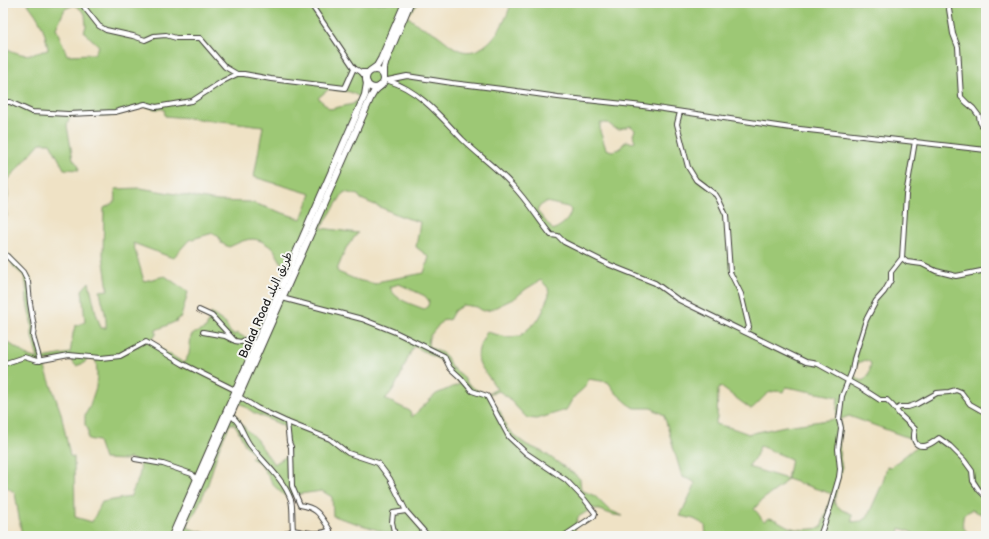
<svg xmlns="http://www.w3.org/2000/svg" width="989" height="539" font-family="'Balsamiq Sans','Playpen Sans Arabic',sans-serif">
<rect width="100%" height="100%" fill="#f6f6f2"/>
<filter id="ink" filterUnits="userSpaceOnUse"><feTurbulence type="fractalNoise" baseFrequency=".025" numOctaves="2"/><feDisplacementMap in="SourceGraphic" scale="8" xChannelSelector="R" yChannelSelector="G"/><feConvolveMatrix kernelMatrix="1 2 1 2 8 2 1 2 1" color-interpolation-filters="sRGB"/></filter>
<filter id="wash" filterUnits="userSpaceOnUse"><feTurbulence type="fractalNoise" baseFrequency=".012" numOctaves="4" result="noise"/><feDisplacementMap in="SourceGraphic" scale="16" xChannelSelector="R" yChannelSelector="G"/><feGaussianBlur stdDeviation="0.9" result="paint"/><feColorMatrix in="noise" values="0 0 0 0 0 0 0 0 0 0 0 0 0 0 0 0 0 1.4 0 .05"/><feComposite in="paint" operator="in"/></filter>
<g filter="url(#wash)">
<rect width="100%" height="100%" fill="#efe2c5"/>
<path fill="#9dc875" stroke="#5c7248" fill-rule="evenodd" d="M27,3H419L407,16C411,19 415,23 420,26C425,28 431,31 436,34C445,40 452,48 462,51C487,57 506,23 511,3H986V516L972,510L964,514C961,527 962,528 973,536H917L911,532L900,528L899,536H706L705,525L694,519L680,516L694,487L695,483L691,480L682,477L664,415L651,408H636L632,407L616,393L608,382L588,379C587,388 581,390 575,396C571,400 569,406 566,410L537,419L527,418L507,397L499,391L490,394L489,397L500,411L506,427L516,437L527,445L543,452L577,476L580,479L581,490L595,496L609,510L623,516L614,515L593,508L578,517L573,536H397L333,516L332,497L322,491L285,496L274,486L260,463L251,458L254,454L245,445L237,428L234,424H230L219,448L208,484L195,513L189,521L188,528L216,536H22L15,493L3,484V339L28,356L38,359L32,337V326L27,302L26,283L24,276L14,267L10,260L3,257V250L19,265L31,279L35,335L43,358L70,353C72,344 72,335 75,326L85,322L82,290L89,282L96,313L101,328H106C107,315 102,303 100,291L108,290L103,255L104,208C115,202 117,202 115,189L140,188L218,201L250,202L301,219L311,194L254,177L263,126L230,122L165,116L164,109H155L145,106L110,115L70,116L67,126L73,159L78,165L79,170L64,169L50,143H40L7,181L8,197L5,207L7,216L3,218V47C25,57 25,56 48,50C45,29 40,19 27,3ZM74,5L79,8L85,14L86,26L84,32L99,46L94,54L67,55L56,28L65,9ZM329,89L350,92L360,97L353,104L330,109L318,98ZM600,123H608C619,133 620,128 631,126L635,130L633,135L635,141L633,143L627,141L623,144L620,149L612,151L606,149L600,131ZM344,192L358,195L361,199L403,217L420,222L416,247L429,257L424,273L381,281L376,284L357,280L338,272L337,270L346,248L358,233L321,228ZM546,202L568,207L571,210C569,221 562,225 553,230L537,211L540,206ZM213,233L219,237L221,243L229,247C241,242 249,236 261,241C266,243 268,246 273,248L285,269L259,325L247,339L237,333L234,335L230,332L226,324L211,313L206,328C201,331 195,332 191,336L189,354L184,363L164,351L149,341L156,335V330L177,321V319L181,317L188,292L165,276L144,281L133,243L173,258L189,240ZM541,280L548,288L549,295L545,304L543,311L538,320L520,336L506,337L487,332C469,362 481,364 497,389L487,394L475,389L468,384L462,375L451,367L447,357L442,353L431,348L428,345L429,337L442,321L446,319L449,320L454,311L463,305L477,307L483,311L490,310L515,298L526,289ZM399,284L425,296L429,301L428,306L424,309C412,304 394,300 390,287ZM414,346L442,361L448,373L456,379L460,384L436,394L412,417L410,411L385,399C400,385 404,363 414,346ZM69,357L76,366L84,363L87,359L96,360L97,373L96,387L89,408L85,415V425L88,429V439L98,441L104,459L125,460L130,458L140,463C142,475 135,486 130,497L102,502L92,522L75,517L74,457L70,456L61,413L43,362ZM866,360L871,363C869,371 870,377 862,381L853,375L858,363ZM721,387L751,409C764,400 765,388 783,392L786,387L838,397L836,419L785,426L749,434L732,428L715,424L717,418L718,390ZM240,403L254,413L282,425L284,427C285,435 290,448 289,455L274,464L256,439L244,427L234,412ZM849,416L909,438L916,447L891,467L887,466L883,482L867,518L861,521L852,522V514L842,510L834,503L837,486L842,469L839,451L841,419ZM760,446L791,459L787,479L748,467L756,456ZM787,479L832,494L821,528C811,529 800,531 789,527C782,524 777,519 769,518L764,521C760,518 759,513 754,509L762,500L780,487Z"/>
</g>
<g filter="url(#ink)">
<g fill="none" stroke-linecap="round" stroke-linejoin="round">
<defs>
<g id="minor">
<path d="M310,3L354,68L361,72"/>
<path d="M948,3L953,34L958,47L961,97L967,103L973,108L979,116L980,122L986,132"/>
<path d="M84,7L99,26L106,30L133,36L145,40L154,36L166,35L176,38H200L225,67L237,74"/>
<path d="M366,78L361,72H368"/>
<path d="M383,81L407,76L452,83L502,89L558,97L643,106L791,128L986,150"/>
<path d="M389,81C419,90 441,117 462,139C478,155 497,168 512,185C527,200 538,219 551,235L558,236L564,242L610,265L655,283L677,299L806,362L818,364L863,389L880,400H887L893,406L899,414L915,429C913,437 913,447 924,446C929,446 935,441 939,438L950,446L964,460L972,471L973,481L979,490L986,497"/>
<path d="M3,102H10L32,112L68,114L115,112L145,104L156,107L192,101L223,81L237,74H244L271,79L345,88L354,68"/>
<path d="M680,112L677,124L688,167L696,180L716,195L719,200L726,215L730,272L741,294L749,327L745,332"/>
<path d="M3,252L23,272L28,282L30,303L34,327L33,336L40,361"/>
<path d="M902,258L907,262L922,264L936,271L956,276L986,270"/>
<path d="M282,298L362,319L395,332L444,356L450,368L461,378L472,391L487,396L509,437L526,453L566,480L585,500L595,513L594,516L564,536"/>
<path d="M199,310L212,316L235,341L241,342L245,340L256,343"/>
<path d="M203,332L225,336L233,340"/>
<path d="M3,364L24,357L37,361L69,355L101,358L120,356L146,342L183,364L235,390"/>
<path d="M238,396L257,408L287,422L330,439L348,453L378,463L390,479L406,511L428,536"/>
<path d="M897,409L900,407H908L917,404L937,393L949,392L956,390L961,392L970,404L986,413"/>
<path d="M230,415C241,422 242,434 250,445C264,463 283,478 291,500C293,506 292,522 293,530L287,533L284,536"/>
<path d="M287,422L289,442L291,447L292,486L300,505C318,508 320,515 330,530C319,536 305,532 293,530"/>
<path d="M135,459L163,464L192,474L196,479"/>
<path d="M395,536L392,522L393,513L406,511"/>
<path d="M820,536L830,508L839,477L840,469L838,449L841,428L839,420L842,396L852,371L854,359L866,320L876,301L884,292L891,280V272L902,258L906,195L915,141"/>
</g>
<g id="highway">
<circle cx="375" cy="79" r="9"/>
<path d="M370,71L377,66L381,59L405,3"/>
<path d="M384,78V68L386,61L410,3"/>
<path d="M172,536L365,95L367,83"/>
<path d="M177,536L371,97L374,92L380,86"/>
</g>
</defs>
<use href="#minor" stroke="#3c3a35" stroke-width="6"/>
<use href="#highway" stroke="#3c3a35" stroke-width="8"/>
<use href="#minor" stroke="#fff" stroke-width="4"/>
<use href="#highway" stroke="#fff" stroke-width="6"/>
</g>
</g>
<g text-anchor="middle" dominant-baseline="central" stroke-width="4" stroke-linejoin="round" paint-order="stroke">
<g font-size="12" fill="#1c1c1c" stroke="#f6f6f2">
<text transform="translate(266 305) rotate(-66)">Balad Road طريق البلد</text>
</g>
</g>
<rect width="989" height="539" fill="none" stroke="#f6f6f2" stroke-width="16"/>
</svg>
